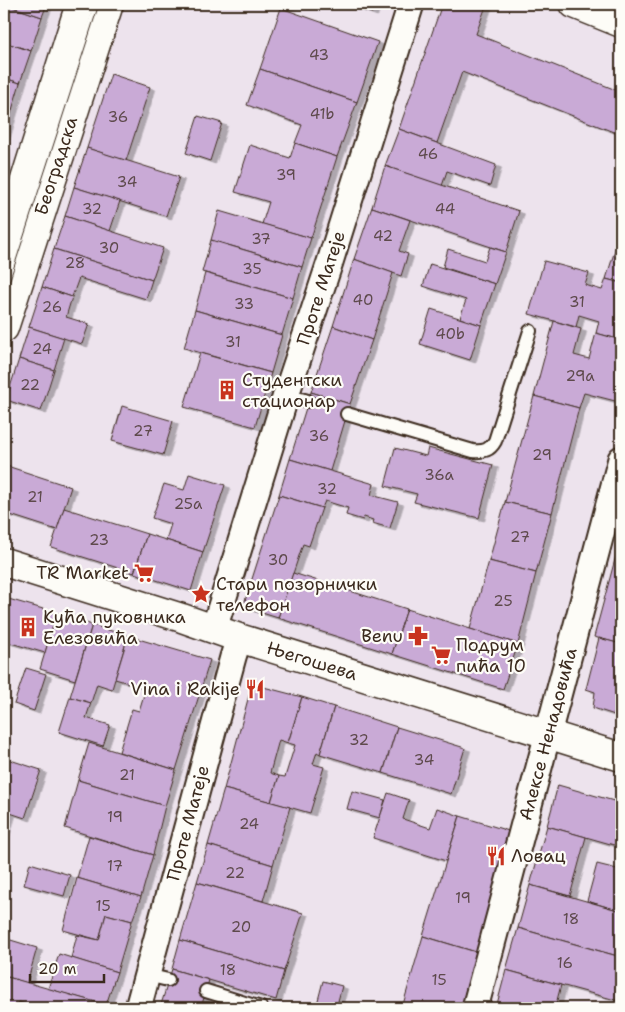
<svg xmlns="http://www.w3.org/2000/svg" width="625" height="1012" font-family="'Shantell Sans',sans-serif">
<defs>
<filter id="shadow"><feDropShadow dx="5.5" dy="3" stdDeviation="0" flood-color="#0004"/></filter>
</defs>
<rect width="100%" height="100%" fill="#ede3ed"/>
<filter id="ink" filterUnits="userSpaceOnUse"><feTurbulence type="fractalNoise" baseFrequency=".02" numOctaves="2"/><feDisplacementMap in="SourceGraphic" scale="10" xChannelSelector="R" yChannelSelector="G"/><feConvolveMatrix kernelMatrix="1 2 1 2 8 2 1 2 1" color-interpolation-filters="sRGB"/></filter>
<g filter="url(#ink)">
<g fill="#c9aad6" stroke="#3b2a1e" filter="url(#shadow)">
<path d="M4,4L42,17L31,51L4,42Z"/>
<path d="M4,4H47L42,17Z"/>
<path d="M278,4H295L286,7H283Z"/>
<path d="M346,4H375L372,13Z"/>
<path d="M442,4H480L486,6L476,34L621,92V135L462,72L437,143L399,129Z"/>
<path d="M281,8L378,42L357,102L260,69Z"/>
<path d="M4,42L31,51L20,83L4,78Z"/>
<path d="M260,69L357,102L337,157L295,143L302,125L247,105Z"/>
<path d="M111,74L150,87L126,161L87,148Z"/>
<path d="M4,78L20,83L4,137Z"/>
<path d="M198,116L222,123L210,161L186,153Z"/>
<path d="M399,129L496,165L490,186L447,171L442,186L385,166Z"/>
<path d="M295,143L337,157L311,238L262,224L269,202L235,192L250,145L290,158Z"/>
<path d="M87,148L179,177L166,216L74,187Z"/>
<path d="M385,166L519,211L506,252L372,207Z"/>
<path d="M74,187L120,201L110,231L65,216Z"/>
<path d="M372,207L410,220L399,251L408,254L401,276L354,259Z"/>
<path d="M219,211L311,238L302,267L211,240Z"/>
<path d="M65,216L163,248L152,280L54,249Z"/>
<path d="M619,237H621V283L606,279Z"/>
<path d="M211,240L302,267L293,298L202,272Z"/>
<path d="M490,247L506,252L495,284L443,267L448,249L485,261Z"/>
<path d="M54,249L152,280L146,299L79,278L72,297L42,287Z"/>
<path d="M354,259L393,273L372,340L333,326Z"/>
<path d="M544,261L589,273L585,285L602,290L606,279L621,283V340L596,333L599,321L579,315L576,327L529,314Z"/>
<path d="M430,264L495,284L481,325L460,318L466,300L423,286Z"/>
<path d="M205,273L293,298L282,335L195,310Z"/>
<path d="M42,287L72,297L66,317L89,324L82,344L29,327Z"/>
<path d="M431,309L481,325L470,360L420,344Z"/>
<path d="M195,310L282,335L271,373L184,348Z"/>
<path d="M554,321L581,329L574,355L589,359L596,333L621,340V396L619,402L584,393L579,408L534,396Z"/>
<path d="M333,326L372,340L350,404L311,392Z"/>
<path d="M29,327L64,338L54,370L19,359Z"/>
<path d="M200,353L271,373L255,427L184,407Z"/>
<path d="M19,359L54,370L41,411L6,400Z"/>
<path d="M311,392L350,404L330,471L290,459Z"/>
<path d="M534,396L579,408L552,513L505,502Z"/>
<path d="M122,406L173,421L163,455L112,441Z"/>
<path d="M395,448L426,456L428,448L493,465L479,518L414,502L417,494L385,486Z"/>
<path d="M290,459L374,484L371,495L398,502L390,528L372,523L373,520L364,517L363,520L346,515L348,508L325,501L322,508L279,495Z"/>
<path d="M4,465L71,487L57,530L4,513Z"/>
<path d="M189,474L225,485L203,552L166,540L171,524L152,518L164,484L184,490Z"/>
<path d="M279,495L322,508L309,546L303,544L278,618L243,607Z"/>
<path d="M505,502L552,513L536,573L489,561Z"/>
<path d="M64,508L147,534L134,573L51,547Z"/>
<path d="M147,534L203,552L191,591L134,573Z"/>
<path d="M621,537V644L594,637Z"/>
<path d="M489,561L536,573L518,644L470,629Z"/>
<path d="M293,573L407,609L392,654L278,618Z"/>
<path d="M5,598L57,613L45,653L4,641V602Z"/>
<path d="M407,609L518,644L503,689L392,654Z"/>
<path d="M57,613L92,625L75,680L40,669Z"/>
<path d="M92,625L128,636L112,689L97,684L91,703L70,697Z"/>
<path d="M128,636L210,660L176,770L119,752L132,709L139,711L146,688L115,679Z"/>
<path d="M599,638L621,644V717L593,708L595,692L586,689Z"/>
<path d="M26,668L46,674L34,711L14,704Z"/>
<path d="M252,684L302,697L288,743L279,740L270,773L279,776L271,802L224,789Z"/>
<path d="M70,697L91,703L86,718L110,725L103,746L59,732Z"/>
<path d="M302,697L334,707L320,754L317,752L313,764L324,767L310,813L271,802L279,776L285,777L295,745L288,743Z"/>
<path d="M334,707L397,727L383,773L320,754Z"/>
<path d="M397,727L465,748L451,794L383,773Z"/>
<path d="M89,743L176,770L165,806L78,780Z"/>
<path d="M4,758L41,770L25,818L4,811Z"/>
<path d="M78,780L165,806L153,855L65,828Z"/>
<path d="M558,785L621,803V847L547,826Z"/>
<path d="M224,789L290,807L273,865L208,845Z"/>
<path d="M352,791L385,800L380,818L347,809Z"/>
<path d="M388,793L409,800L403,819L430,828L437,808L460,816L446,861L373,838Z"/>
<path d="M4,811L10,813L4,833Z"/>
<path d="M460,816L512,832L476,952L423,936Z"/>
<path d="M547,826L586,837L570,896L530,885Z"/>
<path d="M89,836L153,855L141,897L77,878Z"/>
<path d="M208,845L273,865L263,901L197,882Z"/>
<path d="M30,863L70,875L64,896L24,885Z"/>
<path d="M597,864L621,870V911L587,901Z"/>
<path d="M77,878L141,897L132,921L106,914L99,940L63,930Z"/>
<path d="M197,882L303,913L284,971L180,940Z"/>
<path d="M530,885L621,911V957L518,928Z"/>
<path d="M106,914L132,921L117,972L71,958L77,935L99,940Z"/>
<path d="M518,928L621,957V992L619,1001L506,970Z"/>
<path d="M423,936L476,952L461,1008H402Z"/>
<path d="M4,938L37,948L27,983L4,976Z"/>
<path d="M180,940L284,971L276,1000L172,969Z"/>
<path d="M59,954L117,972L106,1005L48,989Z"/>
<path d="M172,969L209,980L201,1008H160Z"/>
<path d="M506,970L561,985L555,1008H496Z"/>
<path d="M4,976L106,1005L105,1008H40L19,1002L17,1008H4Z"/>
<path d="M323,981L342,986L338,1001L361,1007L360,1008H316Z"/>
</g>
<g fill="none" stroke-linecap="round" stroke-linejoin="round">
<defs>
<g id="service">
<path d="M286,395L308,401"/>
<path d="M347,414L473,451C484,452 490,450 495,441L530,331"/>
<path d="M147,975L168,980"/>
<path d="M206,991L261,1008"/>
</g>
<g id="minor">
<path d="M214,629L286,395L330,262L411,4"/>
<path d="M138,1008L233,657L239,638"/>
<path d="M475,1008L621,459"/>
</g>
<g id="tertiary">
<path d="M574,4L621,23"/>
<path d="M4,562L182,618L239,638L621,757"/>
</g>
<g id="secondary">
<path d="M4,247L80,4"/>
<path d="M4,328L109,4"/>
</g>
</defs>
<use href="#service" stroke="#3b2a1e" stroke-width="16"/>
<use href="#minor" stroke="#3b2a1e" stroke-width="29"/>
<use href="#tertiary" stroke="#3b2a1e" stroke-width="31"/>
<use href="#secondary" stroke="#3b2a1e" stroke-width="31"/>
<use href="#service" stroke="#fdfcf7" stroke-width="12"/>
<use href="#minor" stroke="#fdfcf7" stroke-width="25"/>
<use href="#tertiary" stroke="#fdfcf7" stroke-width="28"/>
<use href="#secondary" stroke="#fdfcf7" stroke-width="28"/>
<path stroke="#3b2a1e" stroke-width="1" d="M4,298L99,4"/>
</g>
</g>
<defs>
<symbol id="building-bare" viewBox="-9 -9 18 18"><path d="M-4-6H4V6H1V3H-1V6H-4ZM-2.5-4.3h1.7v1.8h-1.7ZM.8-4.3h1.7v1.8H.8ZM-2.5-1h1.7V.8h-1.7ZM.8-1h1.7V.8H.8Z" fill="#c8321e" stroke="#fdfcf7" stroke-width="2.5" paint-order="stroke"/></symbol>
<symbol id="supermarket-bare" viewBox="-9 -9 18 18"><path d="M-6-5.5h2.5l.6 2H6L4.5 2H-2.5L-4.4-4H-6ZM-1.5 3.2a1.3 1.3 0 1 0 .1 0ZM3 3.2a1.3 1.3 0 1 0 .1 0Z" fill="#c8321e" stroke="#fdfcf7" stroke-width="2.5" paint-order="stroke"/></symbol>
<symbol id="sight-bare" viewBox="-9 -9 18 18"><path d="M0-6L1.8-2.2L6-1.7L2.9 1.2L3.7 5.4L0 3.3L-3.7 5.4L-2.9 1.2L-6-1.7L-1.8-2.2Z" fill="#c8321e" stroke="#fdfcf7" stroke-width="2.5" paint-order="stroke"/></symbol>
<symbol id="pharmacy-bare" viewBox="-9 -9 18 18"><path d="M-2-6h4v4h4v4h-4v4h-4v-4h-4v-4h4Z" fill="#c8321e" stroke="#fdfcf7" stroke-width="2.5" paint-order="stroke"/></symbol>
<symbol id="restaurant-bare" viewBox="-9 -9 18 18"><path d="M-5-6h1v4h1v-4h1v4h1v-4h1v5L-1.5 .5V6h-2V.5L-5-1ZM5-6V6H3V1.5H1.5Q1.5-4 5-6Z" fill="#c8321e" stroke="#fdfcf7" stroke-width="2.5" paint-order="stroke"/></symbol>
</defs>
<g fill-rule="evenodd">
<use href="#building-bare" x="213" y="376" width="28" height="28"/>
<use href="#supermarket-bare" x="130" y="559" width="28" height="28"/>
<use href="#sight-bare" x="187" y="580" width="28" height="28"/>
<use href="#building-bare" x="14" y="613" width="28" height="28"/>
<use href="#pharmacy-bare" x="404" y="622" width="28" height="28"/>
<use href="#supermarket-bare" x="427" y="641" width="28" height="28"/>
<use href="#restaurant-bare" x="241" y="675" width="28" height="28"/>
<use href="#restaurant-bare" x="482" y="842" width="28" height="28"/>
</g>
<g text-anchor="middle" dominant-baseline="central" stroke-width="4.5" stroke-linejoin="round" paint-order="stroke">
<g font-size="15" fill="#5e4a4c">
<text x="319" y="55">43</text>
<text x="322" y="114">41b</text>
<text x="118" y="117">36</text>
<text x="428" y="154">46</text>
<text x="286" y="175">39</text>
<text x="127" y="182">34</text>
<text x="92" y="209">32</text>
<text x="445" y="209">44</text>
<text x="383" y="236">42</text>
<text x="261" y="239">37</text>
<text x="109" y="248">30</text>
<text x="75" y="263">28</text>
<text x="252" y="269">35</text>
<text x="363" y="300">40</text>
<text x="577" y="302">31</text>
<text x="244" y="304">33</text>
<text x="52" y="307">26</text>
<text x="450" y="334">40b</text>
<text x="233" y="342">31</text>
<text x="42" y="349">24</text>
<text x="580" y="376">29a</text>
<text x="30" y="385">22</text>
<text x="143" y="431">27</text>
<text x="319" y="436">36</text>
<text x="542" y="455">29</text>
<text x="439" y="475">36a</text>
<text x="327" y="489">32</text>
<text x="35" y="497">21</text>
<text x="188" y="504">25a</text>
<text x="520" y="537">27</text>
<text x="99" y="540">23</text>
<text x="278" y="560">30</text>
<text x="503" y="601">25</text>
<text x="359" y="740">32</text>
<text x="424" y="760">34</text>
<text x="127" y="775">21</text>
<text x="115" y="817">19</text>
<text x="249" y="824">24</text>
<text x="115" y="866">17</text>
<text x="235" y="873">22</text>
<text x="463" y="898">19</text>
<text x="103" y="906">15</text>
<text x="571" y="919">18</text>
<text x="241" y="927">20</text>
<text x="565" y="963">16</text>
<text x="228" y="970">18</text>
<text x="439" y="980">15</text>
</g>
<g font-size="18" fill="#3b2a1e" stroke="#fdfcf7">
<text transform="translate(56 166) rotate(-72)">Београдска</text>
<text transform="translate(321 288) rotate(-72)">Проте Матеје</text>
<text transform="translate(312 661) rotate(17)">Његошева</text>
<text transform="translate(548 734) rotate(-75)">Алексе Ненадовића</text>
<text transform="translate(188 823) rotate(-75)">Проте Матеје</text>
</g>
<g font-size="18" fill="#3b2a1e" stroke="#fdfcf7" text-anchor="start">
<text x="242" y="380">Студентски<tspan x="242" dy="21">стационар</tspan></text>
<text x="129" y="573" text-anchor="end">TR Market</text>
<text x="216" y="584">Стари позорнички<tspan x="216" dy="21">телефон</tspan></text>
<text x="43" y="617">Кућа пуковника<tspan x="43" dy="21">Елезовића</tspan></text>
<text x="403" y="636" text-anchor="end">Benu</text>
<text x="456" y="645">Подрум<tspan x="456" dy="21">пића 10</tspan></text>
<text x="240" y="689" text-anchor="end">Vina i Rakije</text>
<text x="511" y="856">Ловац</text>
</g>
</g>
<rect width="625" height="1012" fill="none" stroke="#fdfcf7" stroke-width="20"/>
<rect x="10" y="10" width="605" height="992" fill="none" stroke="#3b2a1e" stroke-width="2" filter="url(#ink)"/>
<path d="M30 974v8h74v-8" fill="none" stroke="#3b2a1e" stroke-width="2.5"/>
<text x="38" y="974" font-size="15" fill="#3b2a1e" stroke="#fdfcf7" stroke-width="4" paint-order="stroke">20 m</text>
</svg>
